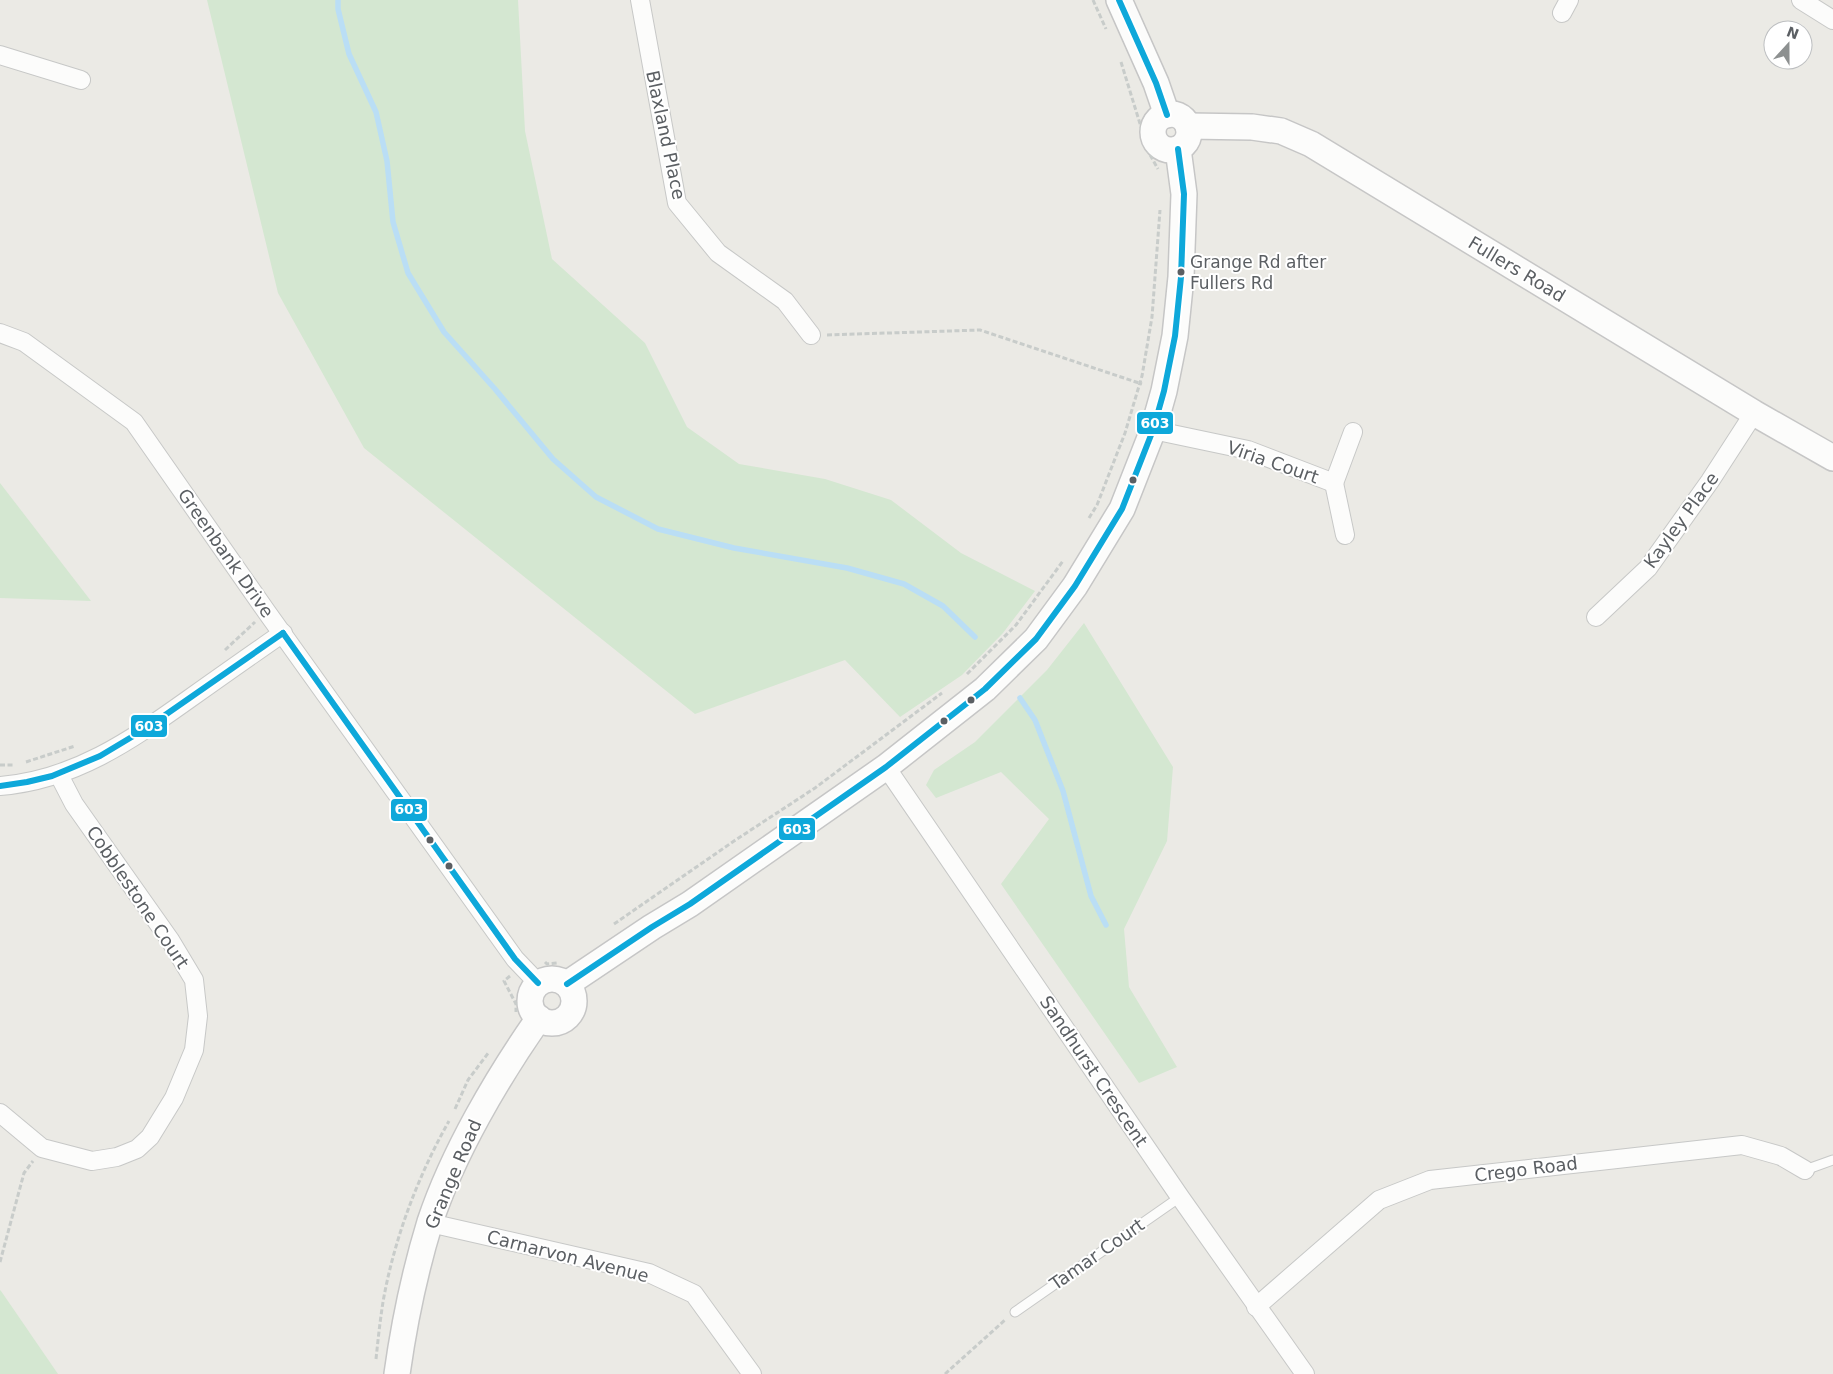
<svg xmlns="http://www.w3.org/2000/svg" width="1833" height="1374" font-family="'DejaVu Sans',sans-serif">
<rect width="100%" height="100%" fill="#ebeae5"/>
<g fill="#d4e7d1">
<path d="M207,0H518L525,131L552,259L645,343L687,427L739,464L825,479L891,500L961,553L1035,591L1003,633L962,675L900,717L845,660L695,714L364,448L278,293Z"/>
<path d="M0,483L91,601L0,598Z"/>
<path d="M1084,623L1173,767L1167,841L1124,929L1129,987L1177,1067L1139,1083L1001,884L1049,819L1001,772L936,798L926,785L934,770L975,742L1047,670Z"/>
<path d="M0,1290L1,1291L58,1374H0Z"/>
</g>
<g fill="none" stroke-linecap="round" stroke-linejoin="round">
<g stroke="#badef5" stroke-width="5.5">
<path d="M338,0V9L349,54L376,112L387,161L393,222L408,273L444,332L495,389L553,459L596,497L658,529L734,548L847,568L904,584L943,606L975,637"/>
<path d="M1020,698L1035,720L1063,791L1091,896L1106,925"/>
</g>
<defs>
<g id="lane">
<path d="M1805,1170L1833,1160"/>
<path d="M1015,1312L1180,1197"/>
</g>
<g id="street">
<path d="M640,0L677,203L718,253L785,301L811,335"/>
<path d="M1801,0L1833,20"/>
<path d="M1562,13L1569,0"/>
<path d="M0,55L81,80"/>
<path d="M0,333L24,342L134,422L266,611L515,959L538,983"/>
<path d="M1153,430L1248,450L1334,483L1353,432"/>
<path d="M1334,483L1345,535"/>
<path d="M1596,617L1648,568L1710,481L1754,413"/>
<path d="M886,767L1180,1197L1305,1374"/>
<path d="M0,786C74,780 130,741 189,699C220,677 251,655 283,633"/>
<path d="M0,1113L42,1148L92,1161L117,1157L137,1149L150,1137L174,1098L194,1050L198,1016L194,980L170,940L74,804L59,775"/>
<path d="M430,1223L649,1273L694,1294L752,1374"/>
<path d="M1256,1307L1379,1200L1430,1180L1742,1145L1781,1156L1805,1170"/>
</g>
<g id="secondary">
<path d="M1119,0L1156,83L1167,115"/>
<circle cx="1171" cy="132" r="18"/>
<path d="M1188,126L1252,127L1281,131L1311,144L1754,413L1833,458"/>
<circle cx="552" cy="1001" r="22"/>
<path d="M567,984L652,927L690,904L886,767L985,689L1036,639L1075,586L1122,509L1153,430L1164,391L1175,336L1181,277L1184,194L1178,149"/>
<path d="M397,1374C404,1324 415,1271 430,1222C453,1153 497,1078 539,1018"/>
</g>
</defs>
<use href="#lane" stroke="#c7c8c7" stroke-width="11"/>
<use href="#street" stroke="#c7c8c7" stroke-width="20"/>
<use href="#secondary" stroke="#c6c6c6" stroke-width="28"/>
<g stroke="#c8ccca" stroke-width="3" stroke-dasharray="5 2.5" stroke-linecap="butt">
<path d="M1093,0L1106,29"/>
<path d="M1121,62L1149,153L1158,169"/>
<path d="M827,335L980,330L1142,384"/>
<path d="M1089,518L1097,505L1125,433L1142,376L1152,317L1160,210"/>
<path d="M225,650L255,622"/>
<path d="M967,674L1016,625L1063,561"/>
<path d="M26,762L75,746"/>
<path d="M0,765H13"/>
<path d="M614,924L734,841L815,788L942,693"/>
<path d="M545,962L547,964L557,963"/>
<path d="M510,976L504,981L516,1004V1012"/>
<path d="M455,1109L468,1080L489,1052"/>
<path d="M0,1262L24,1173L33,1161"/>
<path d="M376,1359C378,1340 380,1321 383,1302C394,1239 418,1176 449,1121"/>
<path d="M945,1374L1005,1320"/>
</g>
<use href="#lane" stroke="#fcfcfb" stroke-width="9"/>
<use href="#street" stroke="#fcfcfb" stroke-width="18"/>
<use href="#secondary" stroke="#fcfcfb" stroke-width="25"/>
<defs>
<g id="bus-1">
<path d="M1119,0L1156,83L1167,115"/>
<path d="M283,633L515,959L538,983"/>
<path d="M0,786L27,782L52,776L100,756L145,729L283,633"/>
<path d="M567,984L652,927L690,904L886,767L985,689L1036,639L1075,586L1122,509L1153,430L1164,391L1175,336L1181,277L1184,194L1178,149"/>
</g>
</defs>
<use href="#bus-1" stroke="#fff" stroke-width="10"/>
<use href="#bus-1" stroke="#0ea8da" stroke-width="6"/>
</g>
<g fill="#5b5f63" stroke="#fff" stroke-width="2">
<circle cx="1181" cy="272" r="4.5"/>
<circle cx="1133" cy="480" r="4.5"/>
<circle cx="971" cy="700" r="4.5"/>
<circle cx="944" cy="721" r="4.5"/>
<circle cx="430" cy="840" r="4.5"/>
<circle cx="449" cy="866" r="4.5"/>
</g>
<g text-anchor="middle" dominant-baseline="central" stroke-width="4" stroke-linejoin="round" paint-order="stroke">
<g font-size="17" fill="#5b5f63" stroke="#fff" text-anchor="start">
<text x="1190" y="262">Grange Rd after<tspan x="1190" dy="21">Fullers Rd</tspan></text>
</g>
<g font-size="18" fill="#5b5f63" stroke="#fff">
<text transform="translate(666 135) rotate(78)">Blaxland Place</text>
<text transform="translate(1517 269) rotate(31)">Fullers Road</text>
<text transform="translate(1273 462) rotate(19)">Viria Court</text>
<text transform="translate(1681 520) rotate(-54)">Kayley Place</text>
<text transform="translate(226 553) rotate(55)">Greenbank Drive</text>
<text transform="translate(138 897) rotate(56)">Cobblestone Court</text>
<text transform="translate(1094 1071) rotate(56)">Sandhurst Crescent</text>
<text transform="translate(1526 1169) rotate(-7)">Crego Road</text>
<text transform="translate(453 1174) rotate(-67)">Grange Road</text>
<text transform="translate(1097 1254) rotate(-35)">Tamar Court</text>
<text transform="translate(568 1256) rotate(14)">Carnarvon Avenue</text>
</g>
</g>
<g stroke="#fff" stroke-width="2">
<rect x="1136" y="411" width="38" height="24" rx="5" fill="#0ea8da"/>
<rect x="130" y="714" width="38" height="24" rx="5" fill="#0ea8da"/>
<rect x="390" y="798" width="38" height="24" rx="5" fill="#0ea8da"/>
<rect x="778" y="817" width="38" height="24" rx="5" fill="#0ea8da"/>
</g>
<g font-size="14" text-anchor="middle" font-weight="bold" fill="#fff">
<text x="1155" y="428">603</text>
<text x="149" y="731">603</text>
<text x="409" y="814">603</text>
<text x="797" y="834">603</text>
</g>
<g transform="translate(1788 45) rotate(21)"><circle r="24" fill="#ffffff" stroke="#bdbfc1"/>
<path d="M0-4L9 19L0 12L-9 19Z" fill="#8d9090"/>
<text y="-8" font-size="14" font-weight="bold" text-anchor="middle" fill="#5b5f63">N</text>
</g>
</svg>
